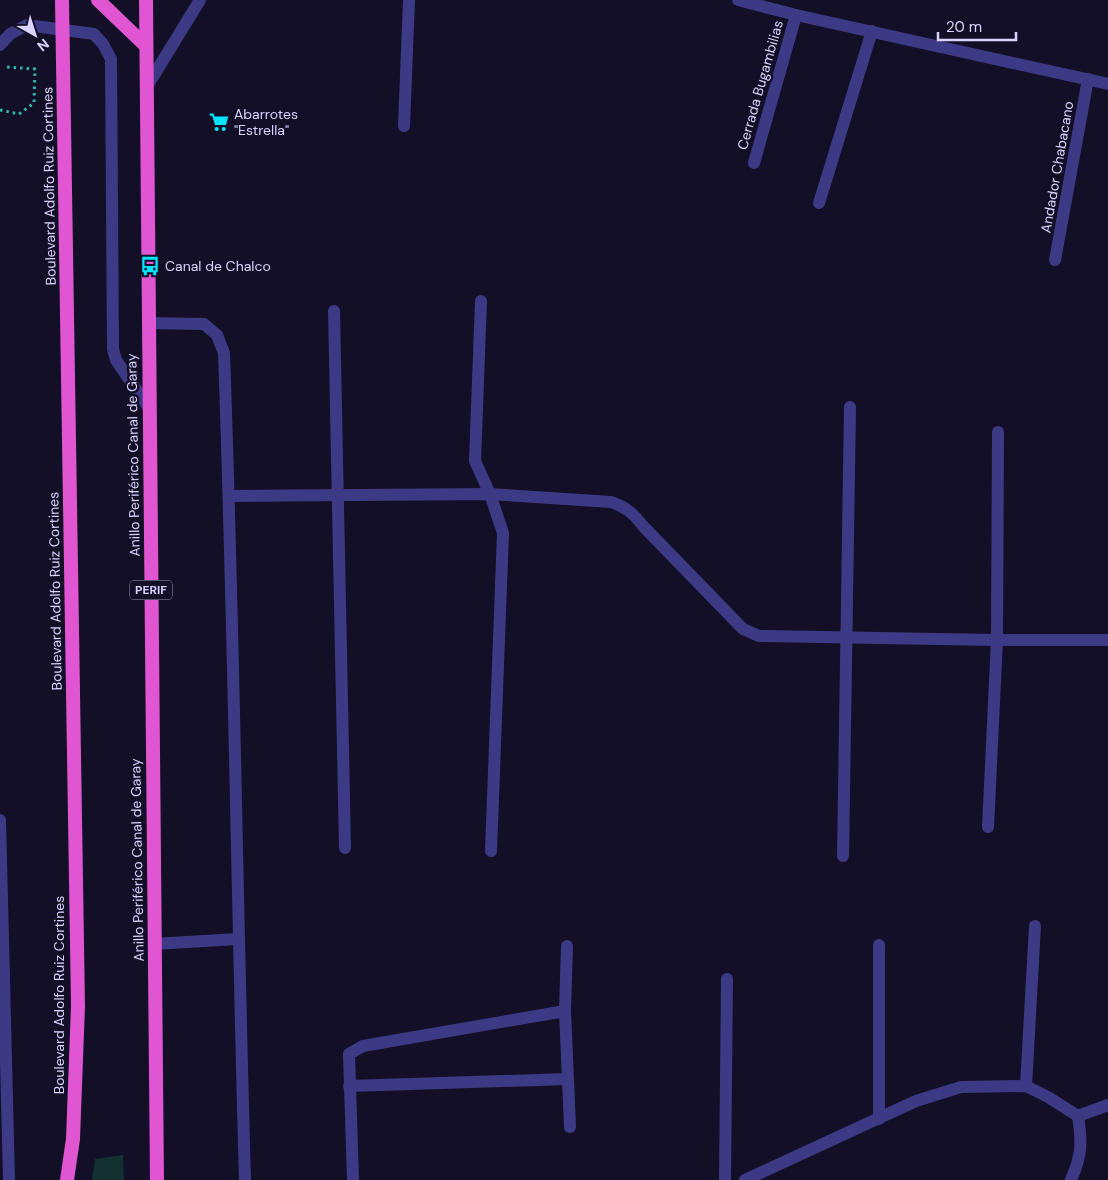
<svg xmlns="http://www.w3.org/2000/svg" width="1108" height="1180" font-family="'DM Sans',sans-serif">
<rect width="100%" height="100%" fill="#130f26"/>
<path fill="#12302f" d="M123,1155L124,1180H92L95,1159Z"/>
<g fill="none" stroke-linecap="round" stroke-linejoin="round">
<path stroke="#2fb8b0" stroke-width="3" stroke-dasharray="2.5 4" stroke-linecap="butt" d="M0,110L19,114L34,103L35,69L7,67L5,64"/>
<g stroke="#3d3a85" stroke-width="12">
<path d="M0,45L10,34L27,25L94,34L103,44L111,59L113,349L116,360L149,408"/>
<path d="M0,820L9,1180"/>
</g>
<g stroke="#3d3a85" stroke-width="12">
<path d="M404,126L409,0"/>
<path d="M754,163L796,15"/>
<path d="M819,203L872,31"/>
<path d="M1055,260L1088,79"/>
<path d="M481,301L475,461L490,494L503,533L491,851"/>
<path d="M334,311L345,848"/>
<path d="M148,323L204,324L217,335L224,353C234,629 237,904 245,1180"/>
<path d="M229,496L490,494L611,502C626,507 634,514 643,526L743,629L759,636L997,640H1108"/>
<path d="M988,827L997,640L998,432"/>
<path d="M843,856L850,407"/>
<path d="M154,944L238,939"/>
<path d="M879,945V1119"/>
<path d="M567,946L565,1011L570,1127"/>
<path d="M349,1086L567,1079"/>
<path d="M1026,1086L1035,926"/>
<path d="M1078,1116L1108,1105"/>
<path d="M353,1180L349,1054L363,1046L565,1011"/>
<path d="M725,1180L727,979"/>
<path d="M745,1180L916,1101L961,1087L1026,1086L1048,1097L1078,1116"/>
<path d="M1071,1180C1082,1155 1082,1142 1078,1116"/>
</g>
<g stroke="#3d3a85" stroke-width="12">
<path d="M738,0L796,15L1108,84"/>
<path d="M146,88L200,0"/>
</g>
<g stroke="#e055d1" stroke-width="14">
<path d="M62,0L78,1006L73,1139L67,1180"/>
<path d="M98,0L146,46"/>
<path d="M146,0L157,1180"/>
</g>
</g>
<defs>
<symbol id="supermarket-bare" viewBox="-9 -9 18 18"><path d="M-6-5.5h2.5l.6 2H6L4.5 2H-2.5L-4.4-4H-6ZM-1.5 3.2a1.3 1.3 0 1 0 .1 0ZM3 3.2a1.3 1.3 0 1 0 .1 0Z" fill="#00e5ff" stroke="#130f26" stroke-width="2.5" paint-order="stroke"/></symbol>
<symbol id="bus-bare" viewBox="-9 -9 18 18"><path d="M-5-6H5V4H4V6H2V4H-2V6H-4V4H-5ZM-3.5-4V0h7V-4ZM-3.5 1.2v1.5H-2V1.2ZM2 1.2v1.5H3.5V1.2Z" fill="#00e5ff" stroke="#130f26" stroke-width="2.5" paint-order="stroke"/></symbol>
</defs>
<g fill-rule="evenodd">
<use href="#supermarket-bare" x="205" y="108" width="28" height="28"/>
<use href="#bus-bare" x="136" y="252" width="28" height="28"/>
</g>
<g text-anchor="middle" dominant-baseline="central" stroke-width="5" stroke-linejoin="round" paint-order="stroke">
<rect fill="#130f26" stroke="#9e99be" stroke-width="1" x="130" y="580.5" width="42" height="19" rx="4"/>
<g font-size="12" font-weight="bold" fill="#d9d4ff">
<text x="151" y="590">PERIF</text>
</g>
<g font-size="14" fill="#d9d4ff" stroke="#130f26">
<text transform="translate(760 85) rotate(-74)">Cerrada Bugambilias</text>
<text transform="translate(1057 167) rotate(-80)">Andador Chabacano</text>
<text transform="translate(49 186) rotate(-91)">Boulevard Adolfo Ruiz Cortines</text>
<text transform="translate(133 455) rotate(-91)">Anillo Periférico Canal de Garay</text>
<text transform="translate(55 591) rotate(-91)">Boulevard Adolfo Ruiz Cortines</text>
<text transform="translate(137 860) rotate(-91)">Anillo Periférico Canal de Garay</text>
<text transform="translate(59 995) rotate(-90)">Boulevard Adolfo Ruiz Cortines</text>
</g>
<g font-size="14" fill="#d9d4ff" stroke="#130f26" text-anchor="start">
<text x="234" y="114">Abarrotes<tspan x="234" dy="16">"Estrella"</tspan></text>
<text x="165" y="266">Canal de Chalco</text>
</g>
</g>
<g transform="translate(35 35) rotate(141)" stroke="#130f26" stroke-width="4" paint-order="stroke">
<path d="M0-4L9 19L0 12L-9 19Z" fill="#d9d4ff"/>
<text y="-8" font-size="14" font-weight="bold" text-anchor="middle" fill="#d9d4ff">N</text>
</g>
<path d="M938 32v8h78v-8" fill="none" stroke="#d9d4ff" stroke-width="2.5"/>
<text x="946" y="32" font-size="15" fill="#d9d4ff" stroke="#130f26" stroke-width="4" paint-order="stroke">20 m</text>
</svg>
